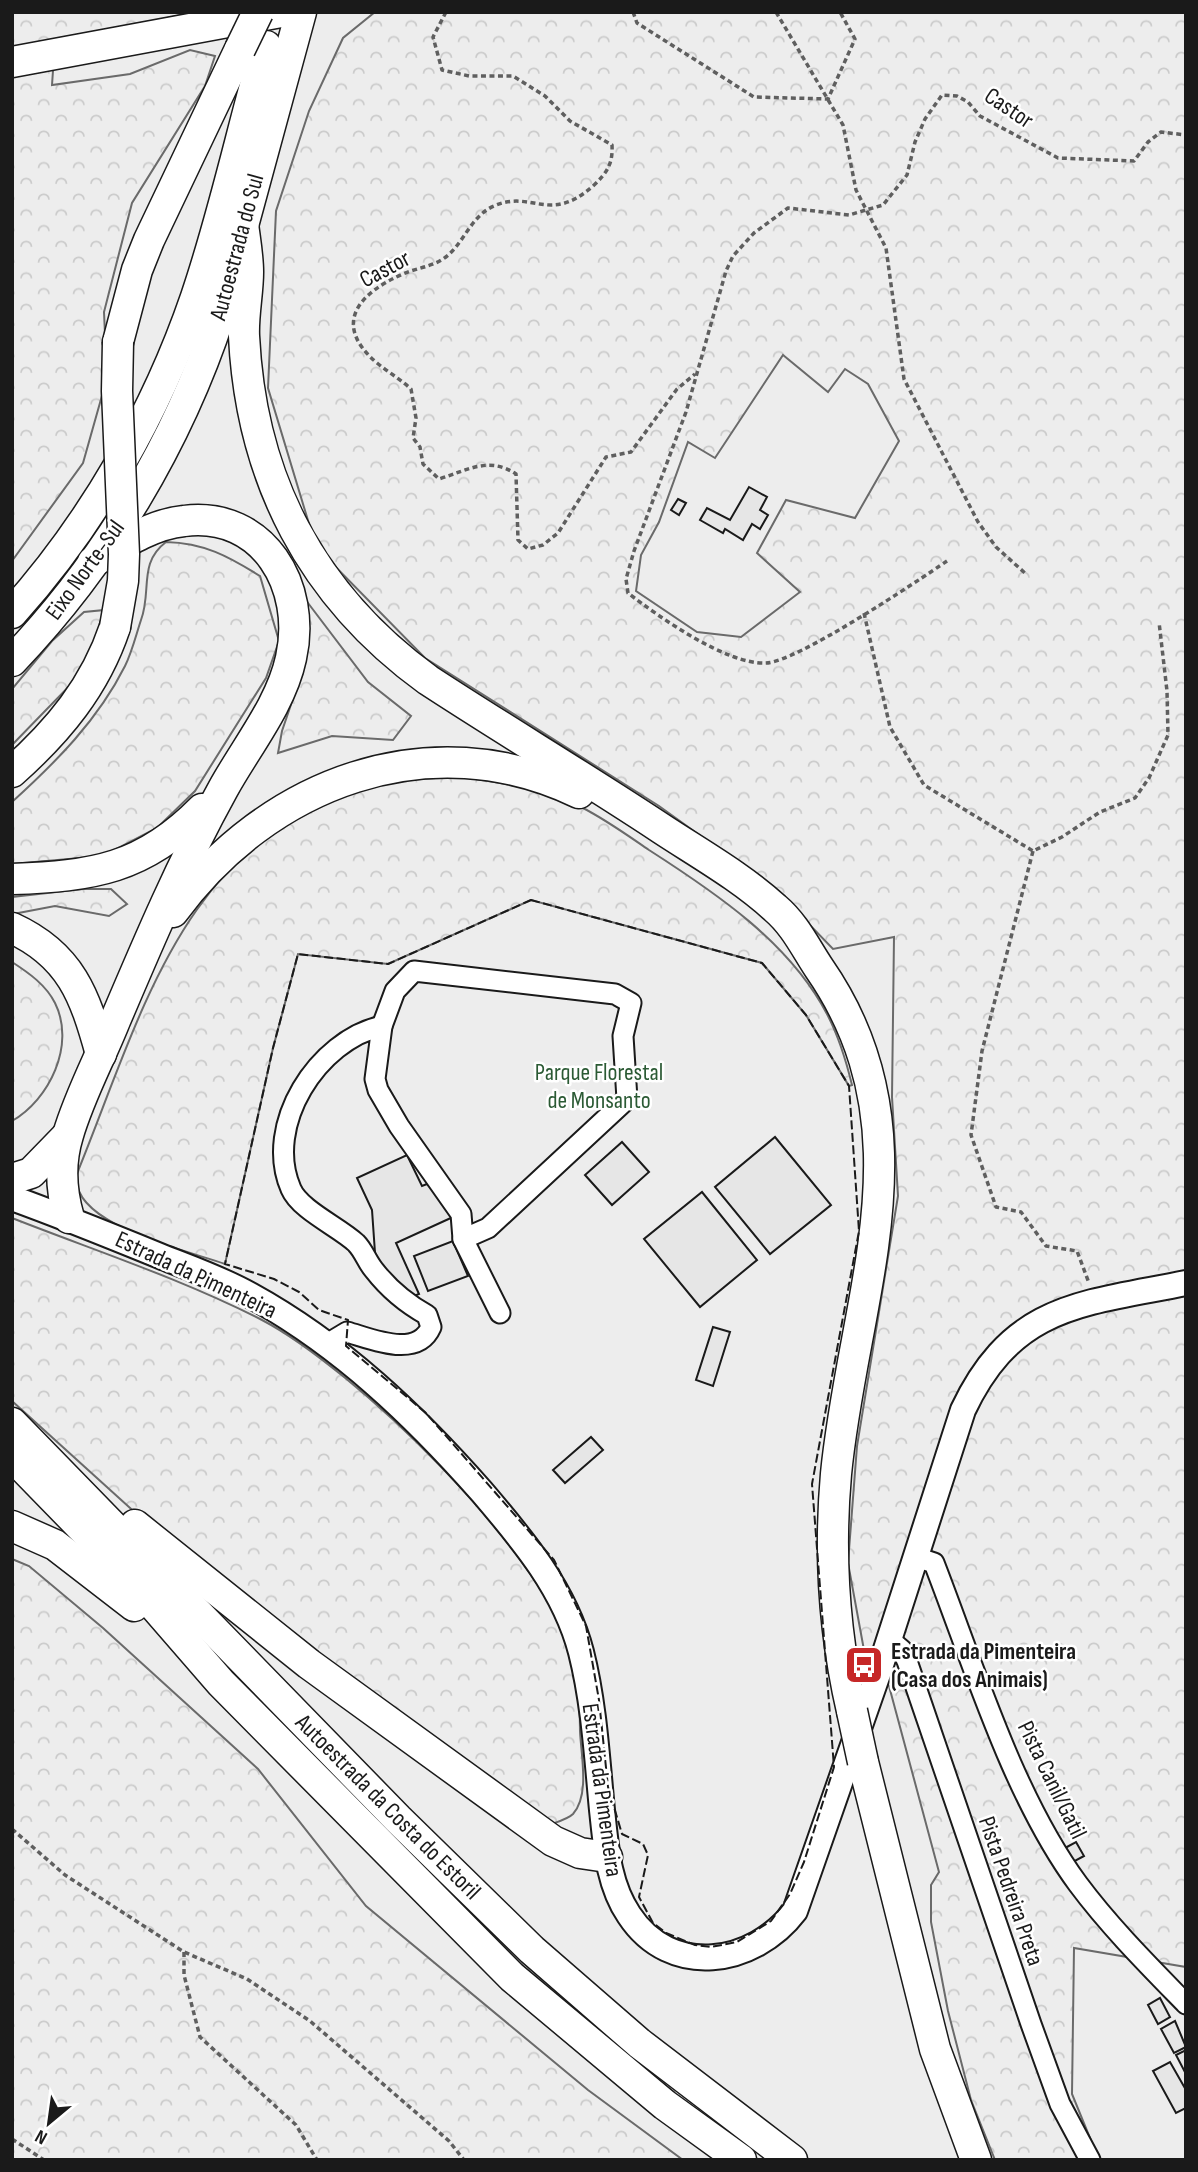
<svg xmlns="http://www.w3.org/2000/svg" width="1198" height="2172" font-family="'Sofia Sans Condensed',sans-serif">
<defs>
<pattern id="forest-crowns" width="20" height="18" patternUnits="userSpaceOnUse" patternTransform="scale(1.75)"><rect width="20" height="18" fill="#ededed"/><path d="M2 6a3 3 0 1 1 6 0M12 15a3 3 0 1 1 6 0" fill="none" stroke="#cbcbcb"/></pattern>
</defs>
<rect width="100%" height="100%" fill="#fff"/>
<rect fill="#ededed" stroke="#6a6a6a" stroke-width="2" x="12" y="12" width="1174" height="2148"/>
<g fill="url(#forest-crowns)" stroke="#6a6a6a" stroke-width="2" fill-rule="evenodd">
<path d="M12,12H195L55,42L52,85L130,74L190,50L215,56L205,86L132,203L104,312L107,378L83,463L12,561Z"/>
<path d="M375,12H1186V1967L1074,1948L1072,2094L1099,2160H995L971,2100L948,2011L931,1922V1885L939,1872L889,1686L866,1661L848,1563L857,1446L898,1196L892,1097L894,937L833,949L776,890L659,806L425,658L316,547L268,388L276,211L309,111L343,38ZM783,355L828,392L845,369L868,384L899,441L855,518L786,500L757,553L800,592L741,637L697,632L636,591L641,555L659,522L688,442L715,458Z"/>
<path d="M166,542C204,543 228,556 260,576L279,641L266,678L195,791L157,828L103,856L12,864V802C56,762 98,720 125,666C132,652 136,635 141,620C152,591 138,563 166,542Z"/>
<path d="M308,603L368,682L411,716L393,740L332,736L278,753L282,731L299,681Z"/>
<path d="M105,610L98,637L82,673L12,745V689L52,641L84,612Z"/>
<path d="M462,777C503,783 543,789 581,807C605,819 627,835 649,850C716,893 789,942 827,1014C839,1037 846,1060 852,1085L849,1086L806,1015L762,963L531,900L388,964L298,954L273,1048L225,1264C189,1251 62,1223 78,1171C142,1014 185,833 373,786C402,779 432,778 462,777Z"/>
<path d="M83,889H111L127,904L109,916L55,906L13,914L12,897Z"/>
<path d="M12,962C29,973 46,985 55,1003C76,1045 49,1100 12,1121Z"/>
<path d="M12,1218C96,1251 182,1279 262,1320C354,1368 540,1549 569,1648C577,1673 580,1705 580,1731C581,1755 590,1795 573,1814C568,1819 557,1822 549,1825L172,1546L12,1401Z"/>
<path d="M12,1559L29,1566L103,1628L258,1769L366,1906L588,2090L683,2160H12Z"/>
</g>
<g fill="#e6e6e6" stroke="#1a1a1a" stroke-width="2">
<path d="M749,487L767,497L760,510L768,515L760,529L752,524L743,540L725,529L723,533L700,520L707,508L730,520Z"/>
<path d="M678,499L686,503L679,515L671,510Z"/>
<path d="M775,1137L831,1205L770,1254L715,1187Z"/>
<path d="M622,1142L649,1172L612,1205L585,1175Z"/>
<path d="M407,1155L422,1186L427,1184L439,1196L453,1217L396,1243L419,1294L409,1298L376,1267L372,1210L357,1178Z"/>
<path d="M702,1192L757,1260L700,1307L644,1239Z"/>
<path d="M453,1241L468,1276L428,1291L414,1256Z"/>
<path d="M713,1327L730,1332L713,1386L696,1380Z"/>
<path d="M591,1437L603,1450L565,1483L553,1470Z"/>
<path d="M1076,1842L1084,1856L1073,1862L1065,1848Z"/>
<path d="M1160,1998L1170,2017L1158,2024L1148,2005Z"/>
<path d="M1175,2021L1186,2047L1174,2053L1161,2029Z"/>
<path d="M1186,2050V2074L1176,2055Z"/>
<path d="M1170,2062L1186,2090V2108L1176,2113L1153,2071Z"/>
</g>
<g fill="none" stroke-linecap="round" stroke-linejoin="round">
<defs>
<g id="minor">
<path d="M382,1026L395,991L414,971L615,994L631,1003L623,1036L627,1099L488,1228L463,1239"/>
<path d="M327,1344L347,1332C372,1339 417,1359 431,1327L427,1315C407,1304 388,1288 374,1270C367,1262 364,1251 356,1243C339,1227 300,1210 291,1189C263,1125 318,1040 382,1026L375,1079L378,1090L399,1126L461,1214L463,1239L500,1313"/>
<path d="M916,1557L934,1563C974,1666 1013,1796 1078,1884C1110,1927 1149,1966 1186,2004"/>
<path d="M889,1639L902,1650L907,1661L1031,2024L1060,2104L1090,2160"/>
</g>
<path id="major" d="M12,1198C62,1216 111,1236 160,1256C190,1268 222,1279 250,1295C341,1345 414,1415 482,1492C523,1540 565,1590 581,1652C594,1703 597,1758 602,1810C606,1846 608,1884 629,1915C671,1979 754,1965 795,1911L879,1671L963,1410C1013,1304 1082,1304 1186,1283"/>
<g id="highway">
<path d="M12,62L281,12"/>
<path d="M243,224C245,240 248,256 248,272C248,293 243,315 244,336C251,479 312,596 428,680C506,731 585,778 662,829C700,854 741,877 775,908C795,925 805,947 819,968C933,1132 853,1296 836,1474C829,1553 834,1633 852,1711"/>
<path d="M118,342L137,270L149,240L240,49"/>
<path d="M12,613C93,523 157,411 196,297C224,215 242,129 266,46"/>
<path d="M12,661C106,563 178,442 220,314C230,284 236,252 244,222C263,152 282,82 301,12"/>
<path d="M12,772C58,731 95,687 115,627"/>
<path d="M12,879C93,876 143,869 202,809"/>
<path d="M173,912C267,783 429,721 579,793"/>
<path d="M12,928C71,955 85,996 101,1054"/>
<path d="M12,1179L31,1173L67,1136"/>
<path d="M69,1218C61,1191 59,1164 68,1135C79,1097 99,1060 114,1023C148,943 181,865 223,789C246,747 281,705 291,658C307,587 264,511 184,521C151,524 121,545 93,562"/>
<path d="M12,1423L398,1819L532,1950L639,2043L792,2160"/>
<path d="M12,1456L123,1570L221,1683L512,1977L665,2105L741,2160"/>
<path d="M135,1525L309,1664L553,1841L580,1853L607,1857"/>
<path d="M12,1526L55,1545L134,1606"/>
<path d="M863,1762L935,2049L976,2160"/>
</g>
</defs>
<use href="#minor" stroke="#1a1a1a" stroke-width="23"/>
<use href="#major" stroke="#1a1a1a" stroke-width="28"/>
<use href="#highway" stroke="#1a1a1a" stroke-width="33"/>
<g stroke="#5f5f5f" stroke-width="3.5" stroke-dasharray="5 3.5" stroke-linecap="butt">
<path d="M446,12L433,37L442,70L469,76H513L545,96L570,121L612,145C613,164 607,173 593,186C549,225 532,189 494,206C470,216 464,245 443,259C431,267 416,268 403,274C359,293 331,324 377,363C388,372 400,379 411,389L416,418L413,438L420,447L423,464L439,479C468,470 489,456 516,474L518,540L528,549L543,545L558,533L606,457L631,452L677,389L695,374"/>
<path d="M633,12L637,23L754,97L828,99L855,39L840,12"/>
<path d="M776,12L843,125L856,190L886,248L904,379L978,522L996,547L1026,574"/>
<path d="M947,561C916,582 797,662 766,663C727,665 659,617 628,593L626,579L634,551L686,412L726,271L733,256L754,233L788,208L849,215L883,205L907,175L915,142L925,119L942,95L957,96L968,102L980,116L1058,158L1134,161L1148,142L1161,132L1186,135"/>
<path d="M864,613L890,727L924,785L1033,851L1062,837L1100,812L1135,798L1149,778L1168,735L1167,691L1159,622"/>
<path d="M1033,851L982,1051L971,1135L996,1207L1021,1212L1046,1246L1077,1251L1089,1283"/>
<path d="M12,1829L65,1875L184,1952L247,1979L310,2021L449,2141L464,2160"/>
<path d="M184,1952V1975L200,2037L296,2125L317,2160"/>
<path d="M12,2139L44,2160"/>
</g>
<use href="#minor" stroke="#fff" stroke-width="19"/>
<use href="#major" stroke="#fff" stroke-width="24"/>
<use href="#highway" stroke="#fff" stroke-width="30"/>
<defs>
<g id="highway-bridge">
<path d="M240,49L258,12"/>
<path d="M115,627L123,581L124,554L117,391L118,342"/>
<path d="M852,1711L863,1762"/>
</g>
</defs>
<use href="#highway-bridge" stroke="#1a1a1a" stroke-width="33" stroke-linecap="butt"/>
<use href="#highway-bridge" stroke="#fff" stroke-width="30"/>
<path stroke="#1a1a1a" stroke-width="2" stroke-dasharray="9 3.5" stroke-linecap="butt" d="M531,900L762,963L806,1015L849,1086L859,1231L812,1484L834,1767L804,1862L790,1894L771,1921L737,1942L711,1947L695,1945L666,1933L653,1923L639,1897L648,1855L643,1844L622,1834L608,1787L599,1700L586,1626L554,1560L426,1413L346,1346L348,1320L319,1310L299,1292L274,1279L225,1264L273,1048L298,954L388,964Z"/>
</g>
<defs>
<symbol id="bus-square" viewBox="-11 -11 22 22"><rect x="-9" y="-9" width="18" height="18" rx="4" fill="#c62828" stroke="#fff"/><path d="M-5-6H5V4H4V6H2V4H-2V6H-4V4H-5ZM-3.5-4V0h7V-4ZM-3.5 1.2v1.5H-2V1.2ZM2 1.2v1.5H3.5V1.2Z" fill="#fff"/></symbol>
</defs>
<g fill-rule="evenodd">
<use href="#bus-square" x="842" y="1643" width="44" height="44"/>
</g>
<g text-anchor="middle" dominant-baseline="central" stroke-width="5" stroke-linejoin="round" paint-order="stroke">
<g font-size="24" fill="#1a1a1a" stroke="#fff">
<text transform="translate(1009 108) rotate(34)">Castor</text>
<text transform="translate(237 247) rotate(-75)">Autoestrada do Sul</text>
<text transform="translate(385 269) rotate(-28)">Castor</text>
<text transform="translate(85 570) rotate(-54)">Eixo Norte-Sul</text>
<text transform="translate(196 1275) rotate(25)">Estrada da Pimenteira</text>
<text transform="translate(1052 1780) rotate(64)">Pista Canil/Gatil</text>
<text transform="translate(602 1790) rotate(82)">Estrada da Pimenteira</text>
<text transform="translate(388 1807) rotate(45)">Autoestrada da Costa do Estoril</text>
<text transform="translate(1011 1891) rotate(71)">Pista Pedreira Preta</text>
</g>
<g font-size="24" fill="#2b5a34" stroke="#fff">
<text x="599" y="1072">Parque Florestal<tspan x="599" dy="28">de Monsanto</tspan></text>
</g>
<g font-size="24" font-weight="bold" fill="#1a1a1a" stroke="#fff" text-anchor="start">
<text x="891" y="1651">Estrada da Pimenteira<tspan x="891" dy="28">(Casa dos Animais)</tspan></text>
</g>
</g>
<rect width="1198" height="2172" fill="none" stroke="#1a1a1a" stroke-width="28"/>
<g transform="translate(49 2123) rotate(209)" stroke="#ffffff" stroke-width="5" paint-order="stroke">
<path d="M0-5L12 26L0 18L-12 26Z" fill="#1a1a1a"/>
<text y="-10" font-size="19" font-weight="bold" text-anchor="middle" fill="#1a1a1a">N</text>
</g>
</svg>
